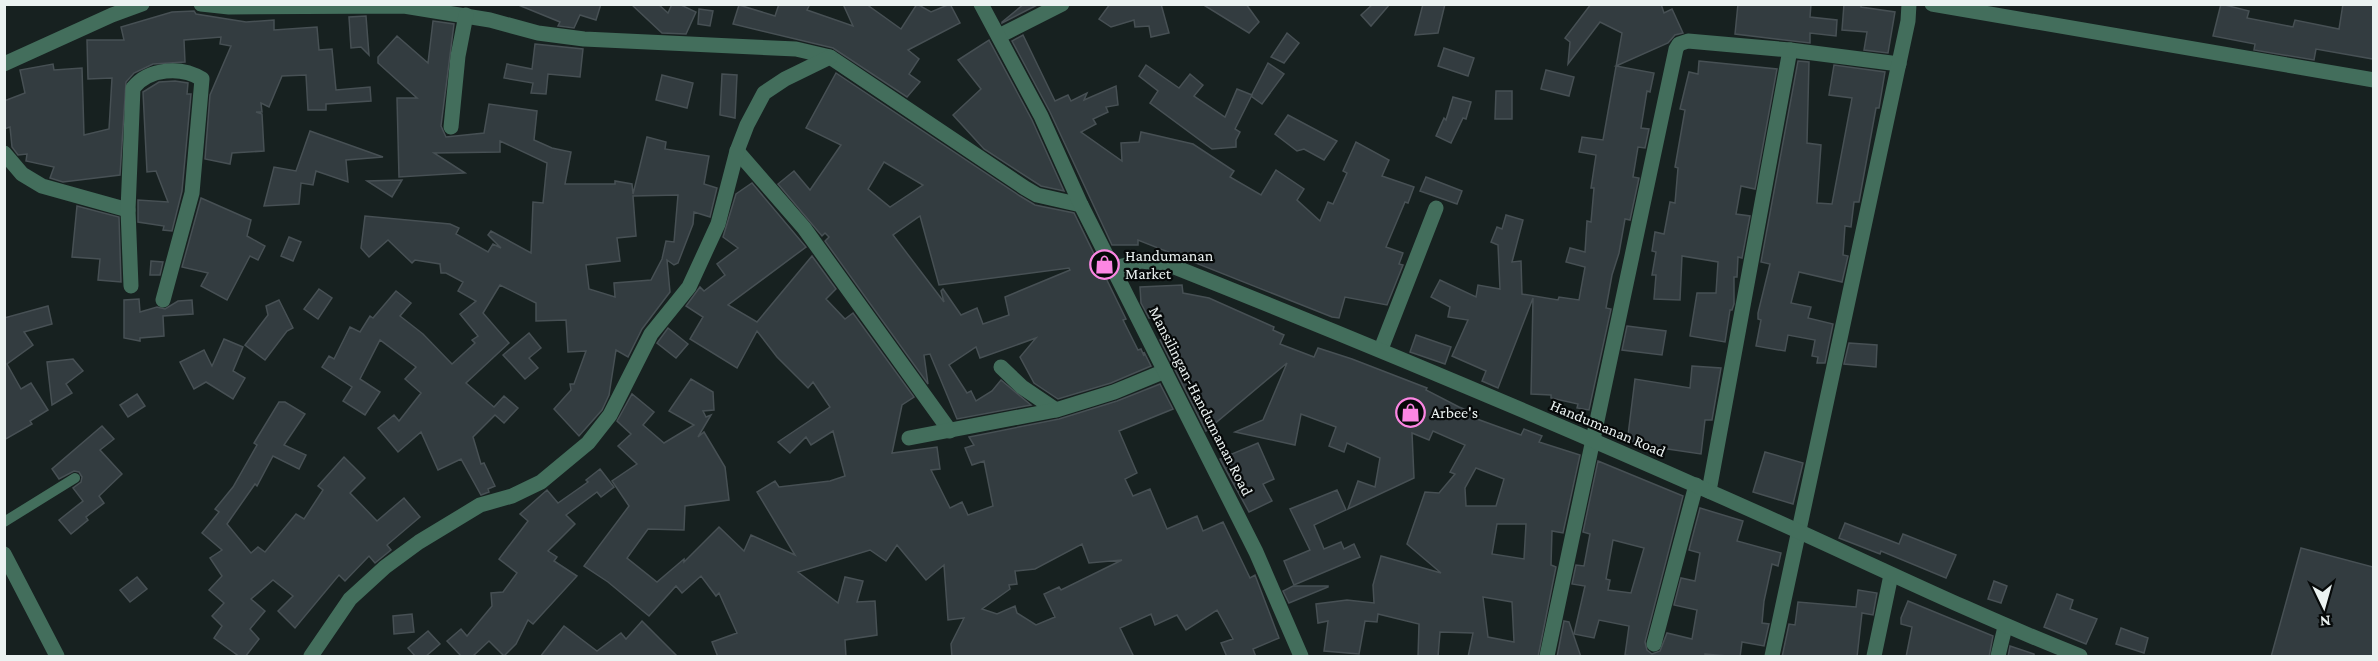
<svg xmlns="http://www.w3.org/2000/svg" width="2378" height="661" font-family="'Crimson Pro',serif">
<rect width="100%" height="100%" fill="#172120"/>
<g fill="#333c40" stroke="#475054" stroke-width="1.5" fill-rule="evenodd">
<path d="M516,4H601L596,20L580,15L574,28L558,26L560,22Z"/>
<path d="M631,4H658L668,13L672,4H679L696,12L686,34L662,33Z"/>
<path d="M779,4H810L807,10L853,26L843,4H866L901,29L917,4L931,12L950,4L960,23L908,50L919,59L909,74L920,82L907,97L833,48L733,24L739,5L775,16Z"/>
<path d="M1024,4H1039L1002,23V22Z"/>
<path d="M1110,4H1161L1169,33L1151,37L1149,26L1135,27L1134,20L1111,27L1099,19Z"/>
<path d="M1202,4H1246L1259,22L1249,33Z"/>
<path d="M1373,4H1390L1371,26L1361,15Z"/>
<path d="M1423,4H1445L1438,33L1415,35Z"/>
<path d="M1591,4H1661L1664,13L1672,9L1683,33L1675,35L1668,43L1616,66L1654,73L1650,92L1647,91L1641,128L1649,129L1645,148L1638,147L1633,177L1639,178L1630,220L1625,219L1619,253L1612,275L1606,308L1611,309L1589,410L1577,408L1578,404L1551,398V395L1531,394L1533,298L1498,388L1482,381L1486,371L1452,356L1468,320L1448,317L1450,307L1431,297L1440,280L1476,297L1478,285L1500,289L1498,245L1491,242L1497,227L1502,229L1506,215L1523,220L1512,262L1521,261L1522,294L1558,300L1559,297L1579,300L1585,267L1566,262L1570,248L1585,252L1587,221L1591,222L1594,188H1591L1596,155L1579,152L1582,137L1603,140L1622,33L1600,22L1568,64L1570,42L1565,38Z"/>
<path d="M1738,4H1811L1810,17L1837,20L1836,36L1810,33V43L1735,34Z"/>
<path d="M1844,4H1861V7L1895,12L1888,53L1864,50L1867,32L1842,30Z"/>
<path d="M2221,4L2249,11L2247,18L2293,27L2295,20L2339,29L2343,4H2373V59L2316,49L2314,60L2254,50L2255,44L2213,36Z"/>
<path d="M699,9L713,11L710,26L698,24Z"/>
<path d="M194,11L196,14L246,22L274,20V30L317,27L319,50L332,49L336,90L370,87L371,101L326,104V110H308L306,75L282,76L269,107L261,103L262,112H256L262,114L264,151L232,153L230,164L205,159L210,95L231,46L220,44L221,37L184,40L185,62L153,64L134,73L126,82L120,175L63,182L50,178L54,167L26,161L27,154L18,155L12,147L10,127L4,129V101L25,93L20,70L53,64L54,70L82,68L84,135L109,129L112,78L88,79L87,40H124L121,27L172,12Z"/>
<path d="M366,16L369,55L361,47L351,48L349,17Z"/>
<path d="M433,21L454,24L441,126L446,137L484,133L489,104L537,111L534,140L552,148L571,152L565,184H615V181L632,184L633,194L647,137L666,142L665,149L709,156L704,184L717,188L710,217L694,212L693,224L678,263L674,265L667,260L670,292L642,329L628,357L616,350L609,395L602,410L579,436L554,409L571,390L570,384H574L586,351L568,352L566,320L536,321V303L500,285L483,313L509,343L466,383L494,407L504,396L518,408L504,423L495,415L473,437L481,464L484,463L495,486L488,489L489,492L481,495L461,459L438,470L421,432L398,452L378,428L394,415L399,421L421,393L405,379L416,367L380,340L360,379L380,392L365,415L343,401L352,387L322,367L329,356L334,359L350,327L360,332L370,316L373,318L396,291L411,303L400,316L423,334L452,364L475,343L472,340L478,336L460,314L476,301L458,291L463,282L446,273H441L440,264L415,260L412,263L388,240L369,257L361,248L365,216L450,224L459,228L456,234L488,252L493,244L501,248L488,235L491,231L531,253L533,202L543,203L547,163L500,141V152L434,153L465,173L399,177L397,98H417L378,63V57L397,36L428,63ZM678,195L674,242L666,241L662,259L651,280L614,283L615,297L589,289L586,265L620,261L617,238L636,236L633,196Z"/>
<path d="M1287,33L1299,43L1284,63L1271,57Z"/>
<path d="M1023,35L1055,101L1068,95L1071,101L1087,93L1084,100L1116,86L1118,105L1106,107L1108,112L1093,119L1096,124L1081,132L1122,161L1121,143L1139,142L1141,132L1193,144L1234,171L1230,177L1261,195L1276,170L1304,189L1297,200L1320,221L1328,202L1333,204L1347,173L1343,171L1356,142L1389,160L1382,176L1414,187L1408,203L1405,202L1386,247L1403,253L1399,264L1403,265L1387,305L1345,297L1339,318L1332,317L1138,240V245H1112L1050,112L1012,41Z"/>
<path d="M989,40L1032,120L1064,191L1041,186L984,149L953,115L981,89L958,60Z"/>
<path d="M535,44L583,49L580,77L548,74L546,94L531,93L533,83L504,78L507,64L532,69Z"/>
<path d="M1444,48L1474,58L1468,76L1438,66Z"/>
<path d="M1699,61L1777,69L1755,189L1741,186L1736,214L1750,216L1742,258L1738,257L1737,277H1734V304L1732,310H1730L1725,342L1690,336L1697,293H1716L1718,262L1682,256L1680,300L1654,299L1656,275H1652L1656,252L1652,251L1655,232L1664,234L1670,202L1675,203L1678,168L1675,167L1685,110L1680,109L1689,72L1698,74Z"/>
<path d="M1798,61L1809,62L1807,143L1821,145L1817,203L1832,204L1852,98L1829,95L1834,65L1885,72L1879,108H1876L1859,202H1854L1851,227L1845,226L1843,255L1848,256L1842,282L1799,272L1791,303L1811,307L1808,318L1833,324L1825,363H1817L1818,357L1812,356L1815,340L1788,335L1785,351L1756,346L1761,320L1758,319V313L1770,264L1761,262Z"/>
<path d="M1268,63L1284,74L1262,104L1251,96Z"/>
<path d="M1146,65L1179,88L1190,74L1203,85L1194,96L1225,117L1237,89L1252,95L1235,129L1240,132L1236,140V147L1212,149L1150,103L1158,91L1139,76Z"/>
<path d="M1546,70L1574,77L1569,96L1541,89Z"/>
<path d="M836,73L1020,196L1035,205L1074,213L1126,319L1123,320L1138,350L1141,349L1144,356V352L1151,366L1111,383L1058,399L1034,383L1020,357L1036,338L980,358L976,347L949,365L967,393L971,391L976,401L992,391L1001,380L1031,405L957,419L930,354L924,355L928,384L825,241L829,237L825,233L822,236L778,184L794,171L810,190L841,145L806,128ZM884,162L923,185L890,207L868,189ZM920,216L939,285L1069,268L1070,270L1005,297L1009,315L983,324L977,308L961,315L943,289L941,291L944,302L893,235Z"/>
<path d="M722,74L737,75L735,118L720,115Z"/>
<path d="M662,75L693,83L687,108L656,100Z"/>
<path d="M175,81L188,83L187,94H191L182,191L172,231L163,230L164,226L138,222V200L168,202L156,171L147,172L143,92L159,82Z"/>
<path d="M1496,91H1512V119H1495Z"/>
<path d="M1453,97L1471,102L1466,119L1463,118L1451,143L1436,136L1444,118L1446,120Z"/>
<path d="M1288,115L1337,141L1324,160L1304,149L1297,151L1275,134Z"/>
<path d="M310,131L383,157L346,160L348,182L316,171L313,185L301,183L299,204L264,206L274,167L296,171Z"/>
<path d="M1426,177L1462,191L1457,204L1420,191Z"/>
<path d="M402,180L392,197L367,181Z"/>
<path d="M752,183L806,247L728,305L757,322L812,256L836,289L826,299L845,319L853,313L914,397L902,405L892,453L937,447L940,469L931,470L950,508L962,502L968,515L993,506L984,461L972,465L965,448L974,445L969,437L1059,419L1117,401L1160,384L1173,409L1119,431L1137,473L1125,479L1133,496L1150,489L1167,529L1197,516L1203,531L1223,522L1250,578L1255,575L1279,638L1253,649L1256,657H1227L1221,643L1233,639L1217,610L1186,630L1177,615L1155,625L1151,614L1120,628L1134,657H952L951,644L964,618L948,620L944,565L926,580L897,545L886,561L870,550L798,572L838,603L845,577L863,581L857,602L875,601L877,635L845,640L846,657H718L712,642L737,633L719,593L716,596L701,576L682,593L676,586L649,616L608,582L584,566L629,506L612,481L637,464L618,446L631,434L617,421L632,394L654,412L643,425L664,443L694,425L669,411L691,379L713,392L714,410L703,411L706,417L711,415L698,437L704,432L725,467L729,500L685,506L684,530L648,529L627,558L657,582L684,559V562L719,527L744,551L751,535L795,555L757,492L775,481L779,487L830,481L845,476L833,431L811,445L806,437L790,453L778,442L830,407L813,382L808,388L777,357L757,331L737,368L690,339L703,317L686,306L700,287L704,291L725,275L717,264L738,248L723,237L736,194ZM1082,544L1089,563L1122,560L1061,590L1059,587L1044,594L1055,617L1036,625L1017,613L1015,606L997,614L982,609L1010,589L1009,585L1017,584L1015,571L1035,569Z"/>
<path d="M201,198L251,220L247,236L265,246L258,260L250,256L227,300L201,286L208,273L182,267Z"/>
<path d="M77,206L119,217L121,282L98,280L100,259L72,257Z"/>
<path d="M289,237L301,242L293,261L281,256Z"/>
<path d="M151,261L163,262L160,275H150Z"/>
<path d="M1182,285L1183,293L1209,298L1274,327L1273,330L1284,335L1280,344L1314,357L1318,348L1352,359L1427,388L1426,390L1459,407L1479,415L1477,419L1521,435L1524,429L1542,436L1539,442L1580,455L1563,533L1552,531L1551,565L1556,567L1538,657H1468L1473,633L1440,632L1438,657H1418L1419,624L1378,614L1377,622L1365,621L1359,654L1324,651L1328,621L1318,623L1316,604L1347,600L1374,603L1373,585L1381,556L1441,573L1407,544L1425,492L1439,493L1455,474L1450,472L1465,445L1433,431L1429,440L1412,433L1414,478L1348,509L1358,481L1375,487L1380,458L1347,443L1344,452L1329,446L1336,427L1301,414L1295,445L1235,432L1263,420L1287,363L1206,431L1160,340L1162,339L1152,318H1149L1141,303L1140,287ZM1476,468L1504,479L1496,506H1466L1465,488ZM1497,524H1526L1524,559L1492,554ZM1483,597L1512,602L1514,642L1488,637Z"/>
<path d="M319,289L332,298L318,319L304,309Z"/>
<path d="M139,299L140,312L157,307L165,309L178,301L192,300L193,314L163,316L164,336L140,338V341L124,338V300Z"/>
<path d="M279,300L293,328L287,331L265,360L245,345L268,315L266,306Z"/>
<path d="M48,306L52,324L24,332L33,345L7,364L21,389L31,383L48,410L30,421L32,424L4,440V318Z"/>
<path d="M1627,326L1666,331L1662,355L1622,350Z"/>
<path d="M668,328L688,344L676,358L657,343Z"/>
<path d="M529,333L541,348L529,358L538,368L525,379L503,355Z"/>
<path d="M1416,335L1451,347L1445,364L1410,352Z"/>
<path d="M224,339L243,347L233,371L245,378L233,399L206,382L194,389L180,362L204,350L212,366Z"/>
<path d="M1849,343L1877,345L1876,367L1844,364Z"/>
<path d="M73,359L83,371L66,384L72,393L52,405L47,362Z"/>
<path d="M1692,366L1721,368L1712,420H1705L1701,454L1627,443L1635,379L1690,388Z"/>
<path d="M137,394L145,406L128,417L120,405Z"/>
<path d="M279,402H285L305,414L284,445L306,455L299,469L273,456L257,486L255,484L227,524L251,553L258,547L265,552L296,514L304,519L323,490L318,486L344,457L365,478L350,493L377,521L404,498L420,517L387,545L391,550L375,563L369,556L345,581L339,575L295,628L278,611L293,596L273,580L251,599L265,611L250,629L259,639L245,657H240L214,638L222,626L212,616L224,603L209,590L222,576L210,558L222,550L202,533L219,512L215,509L233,487L257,445L254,443Z"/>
<path d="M102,426L114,439L100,450L122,474L99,496L104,503L86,517L88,520L71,534L59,520L83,501L73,488L81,482L82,477L79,472L74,471L59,479L52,469Z"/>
<path d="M1258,443L1274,479L1263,484L1272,501L1249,512L1220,459Z"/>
<path d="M1765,452L1803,463L1793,504L1753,492Z"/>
<path d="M1598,461L1683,496L1645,642L1647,650L1652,654L1660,651L1667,633L1692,639L1697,610L1674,605L1681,578L1695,581L1700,553L1689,550L1700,508L1743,521L1737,541L1781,553L1778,566L1772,564L1764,601L1762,623L1769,624L1764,646L1742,642L1740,657L1705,654V657H1637L1625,655L1629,626L1599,620L1594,638L1574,634L1585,586L1572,584L1576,565L1584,566L1590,534L1583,532ZM1613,540L1644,548L1631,593L1608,590L1610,580L1606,579Z"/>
<path d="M600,469L614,487L601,497L597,492L566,515L575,524L548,551L557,557L554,561L577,576L533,624L528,620L516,644L504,656L489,641L472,657H462L447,641L461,629L467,636L492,606L491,593L503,592L517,573L499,559L528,521L520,514L547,490L558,503L588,482L586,480Z"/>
<path d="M1337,490L1346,510L1314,525L1324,549L1341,542L1344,549L1354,544L1360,557L1294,585L1284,561L1310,550L1290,509Z"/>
<path d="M1845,523L1899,544L1903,534L1956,555L1946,578L1881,551L1880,554L1839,538Z"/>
<path d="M2301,548L2373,567V657H2271Z"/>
<path d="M137,577L147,589L130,602L120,590Z"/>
<path d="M1994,581L2007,586L2001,603L1988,599Z"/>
<path d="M1293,586H1328V587L1289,603L1283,591Z"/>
<path d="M1858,590L1877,593L1873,615L1862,613L1857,657H1782L1789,624L1795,625L1798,602L1856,607Z"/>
<path d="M2057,594L2073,600L2070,609L2097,619L2086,644L2044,627Z"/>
<path d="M1908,601L1993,636L1989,657H1906L1912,627L1901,624V618Z"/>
<path d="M412,614L414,632L394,634L393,616Z"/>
<path d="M642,621L678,657H540L564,626L597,651L621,633L626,639Z"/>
<path d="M1564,621L1569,622L1581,657H1557Z"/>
<path d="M2121,628L2148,638L2144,653L2116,644Z"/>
<path d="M428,631L440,644L425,657H416L408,648Z"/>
<path d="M2010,646L2034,654V657H2008Z"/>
</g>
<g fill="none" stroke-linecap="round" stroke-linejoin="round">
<path stroke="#436e5c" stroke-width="10" d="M4,522L75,478"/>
<g stroke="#436e5c" stroke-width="15">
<path d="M201,4L229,7L404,6L490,20L538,33L584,39L796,49L830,57L1025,188L1037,195L1081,205"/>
<path d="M1932,4L2374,80"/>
<path d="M999,36L1062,4"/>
<path d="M4,64L112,15L142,4"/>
<path d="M451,127L458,56L466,15"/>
<path d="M737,151L804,228L950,431"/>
<path d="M4,153L22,174L42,186L128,210"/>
<path d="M131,286L128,210L133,88C149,68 181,66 202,79L192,193L163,300"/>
<path d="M1381,349L1436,208"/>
<path d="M1001,367L1022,387L1056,410"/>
<path d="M909,438L1056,410L1114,392L1165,371"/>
<path d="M1709,491L1790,50"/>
<path d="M4,554L57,656"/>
<path d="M1654,644L1696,485"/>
<path d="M311,656L350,599L385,567L419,542L480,505L512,496L541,482L588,443L610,415L651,334L689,287L718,224L737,151L747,125L764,93L785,79L830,57"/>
<path d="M1547,656L1676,49L1679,44L1688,41L1790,50L1899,64"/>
<path d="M1772,656L1908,21L1909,4"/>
<path d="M1874,656L1891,575"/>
<path d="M1998,656L2005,627"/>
</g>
<g stroke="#436e5c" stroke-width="15">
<path d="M981,4L1041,116L1081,205L1256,552L1301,656"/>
<path d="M1115,268L1141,261L1167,264C1348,336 1528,411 1706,490C1831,544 1953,606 2080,656"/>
</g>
</g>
<defs>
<symbol id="shop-ring" viewBox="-11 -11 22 22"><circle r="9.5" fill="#060909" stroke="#fc86e3" stroke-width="1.5"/><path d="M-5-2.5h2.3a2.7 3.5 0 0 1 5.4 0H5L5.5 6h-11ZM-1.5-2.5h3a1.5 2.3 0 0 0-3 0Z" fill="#fc86e3"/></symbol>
</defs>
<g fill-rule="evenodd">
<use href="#shop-ring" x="1088" y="248" width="33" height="33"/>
<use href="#shop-ring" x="1394" y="396" width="33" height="33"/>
</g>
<g text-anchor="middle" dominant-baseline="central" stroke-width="4.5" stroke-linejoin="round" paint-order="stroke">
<g font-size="16" fill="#ebf2f1" stroke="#060909" text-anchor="start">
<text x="1125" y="255">Handumanan<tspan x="1125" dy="18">Market</tspan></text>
<text x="1431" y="412">Arbee's</text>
</g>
<g font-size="16" fill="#ebf2f1" stroke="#060909">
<text transform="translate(1201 401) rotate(63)">Mansilingan-Handumanan Road</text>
<text transform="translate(1608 428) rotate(23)">Handumanan Road</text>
</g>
</g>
<rect width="2378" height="661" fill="none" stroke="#ebf2f1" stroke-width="12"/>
<g transform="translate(2324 607) rotate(175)" stroke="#060909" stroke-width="4.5" paint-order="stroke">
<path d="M0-4.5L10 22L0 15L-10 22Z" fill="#ebf2f1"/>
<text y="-9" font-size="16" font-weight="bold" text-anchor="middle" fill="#ebf2f1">N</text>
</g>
</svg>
